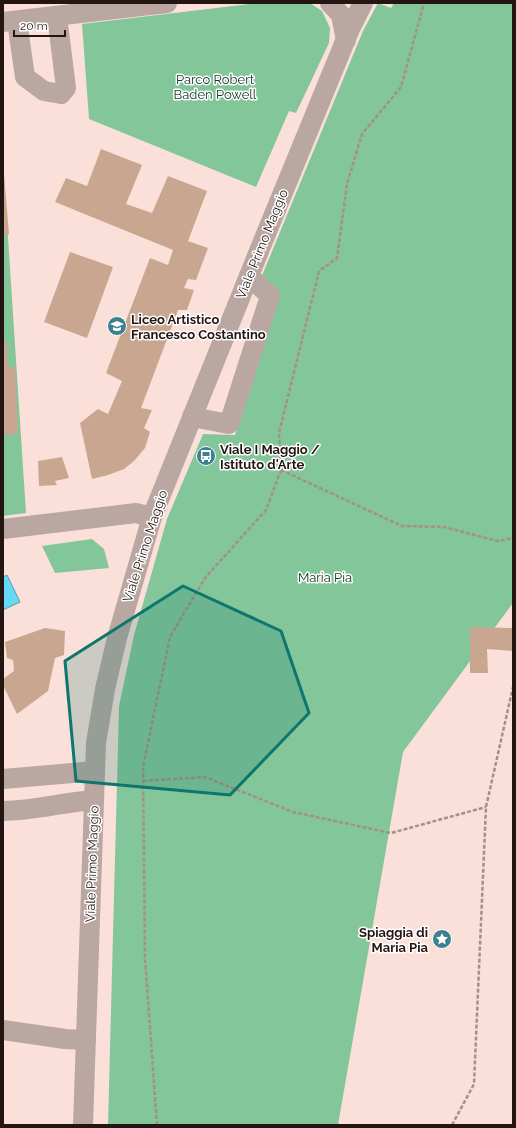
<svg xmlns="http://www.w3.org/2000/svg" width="516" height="1128" font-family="Raleway,sans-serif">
<rect width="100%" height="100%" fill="#fbe0da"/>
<g fill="#83c69a">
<path d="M258,3H310L322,11L330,28L329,43L296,113L289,111L256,187L89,119L82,24Z"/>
<path d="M378,3L391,8L394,3H513V603L403,752L338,1125H108L119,706L134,635L167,519L203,434L235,435L278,296L261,278L363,31Z"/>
<path d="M3,161L26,513L3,516Z"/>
<path d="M92,539L104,549L109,568L55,573L42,546Z"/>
</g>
<path fill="#66daf4" stroke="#529fb0" d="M7,575L20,602L3,610V577Z"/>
<g fill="#c9a68f">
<path d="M101,149L142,165L126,204L152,213L168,176L207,191L188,241L208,248L196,280L188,279L184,288L194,290L187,310H178L141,408L152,410L144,428L150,432L145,448L134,461L124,469L108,475L92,479L80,423L98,409L108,414L122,381L106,373L150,258L168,265L173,250L55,202L66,178L87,186Z"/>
<path d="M3,175H4L9,234L3,235Z"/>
<path d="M70,252L113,267L87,338L44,322Z"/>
<path d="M3,341H7L8,367H15L18,434L3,435Z"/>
<path d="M62,457L69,478L55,481L57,485L39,486L38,461Z"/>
<path d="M470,627L513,628V651L487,649L488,673H470Z"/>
<path d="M45,628L65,631L64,655L55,658L48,691L17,714L3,685V679L14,671L13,660L7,658L5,642Z"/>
</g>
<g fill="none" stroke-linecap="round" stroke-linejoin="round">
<g stroke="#a58f8a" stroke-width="2.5" stroke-dasharray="4 2" stroke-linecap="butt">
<path d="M281,470L402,526L444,527L498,541L513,538"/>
<path d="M143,781L205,777L293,812L391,833L486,807"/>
<path d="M157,1125L145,958L143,767L170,637L205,578L266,510L281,470L279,433L319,271L337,258L347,184L362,134L401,87L424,3"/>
<path d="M452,1125L474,1084L486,807L513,687"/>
</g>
<g stroke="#baa7a2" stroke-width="20">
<path d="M330,3L341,15L346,40"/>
<path d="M17,21L25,77L44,91L61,94L66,88L57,16"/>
<path d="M3,22L167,3"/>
<path d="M192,417L229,424L270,296L249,276"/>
<path d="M3,529L136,513L152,517"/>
<path d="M3,779L95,771"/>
<path d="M3,811C34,811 64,802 94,800"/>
<path d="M3,1030L65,1039L86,1040"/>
<path d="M83,1125L96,743L105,689L117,638L152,517L259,251L350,29L363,3"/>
</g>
</g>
<path fill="#0f766e" fill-opacity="0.2" stroke="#0f766e" stroke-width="3" stroke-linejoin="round" d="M183,586L281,631L309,713L230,795L76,781L65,661Z"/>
<defs>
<symbol id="school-disc" viewBox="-11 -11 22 22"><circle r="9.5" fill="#3d8190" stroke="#fff"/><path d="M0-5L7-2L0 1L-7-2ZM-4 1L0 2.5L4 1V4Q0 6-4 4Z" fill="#fff"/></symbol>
<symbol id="bus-disc" viewBox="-11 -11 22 22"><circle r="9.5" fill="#3d8190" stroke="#fff"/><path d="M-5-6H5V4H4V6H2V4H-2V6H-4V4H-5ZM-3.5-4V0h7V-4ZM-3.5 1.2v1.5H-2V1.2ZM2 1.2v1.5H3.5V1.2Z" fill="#fff"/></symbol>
<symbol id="sight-disc" viewBox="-11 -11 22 22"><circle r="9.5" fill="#3d8190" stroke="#fff"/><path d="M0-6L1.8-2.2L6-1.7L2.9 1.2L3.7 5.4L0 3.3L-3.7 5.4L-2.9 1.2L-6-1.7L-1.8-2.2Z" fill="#fff"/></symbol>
</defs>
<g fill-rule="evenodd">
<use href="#school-disc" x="106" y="315" width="22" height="22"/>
<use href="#bus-disc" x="195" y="445" width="22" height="22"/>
<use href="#sight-disc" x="431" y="928" width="22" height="22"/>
</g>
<g text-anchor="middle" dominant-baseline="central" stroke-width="3" stroke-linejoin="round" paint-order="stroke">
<g font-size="13" fill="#133621" stroke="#fff">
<text x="215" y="79">Parco Robert<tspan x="215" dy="15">Baden Powell</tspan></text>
<text x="325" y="577">Maria Pia</text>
</g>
<g font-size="13" fill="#241512" stroke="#fff">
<text transform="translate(262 244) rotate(-68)">Viale Primo Maggio</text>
<text transform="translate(145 546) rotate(-72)">Viale Primo Maggio</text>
<text transform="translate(92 864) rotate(-88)">Viale Primo Maggio</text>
</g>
<g font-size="13" font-weight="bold" fill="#241512" stroke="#fff" text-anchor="start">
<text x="131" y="319">Liceo Artistico<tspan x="131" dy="15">Francesco Costantino</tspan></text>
<text x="220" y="449">Viale I Maggio /<tspan x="220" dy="15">Istituto d'Arte</tspan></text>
<text x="428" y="932" text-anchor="end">Spiaggia di<tspan x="428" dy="15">Maria Pia</tspan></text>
</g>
</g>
<rect width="516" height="1128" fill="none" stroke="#241512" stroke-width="8"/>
<path d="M14 30v6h51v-6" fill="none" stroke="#241512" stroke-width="2"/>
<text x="20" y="30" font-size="12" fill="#241512" stroke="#ffffff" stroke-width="3" paint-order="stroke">20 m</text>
</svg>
